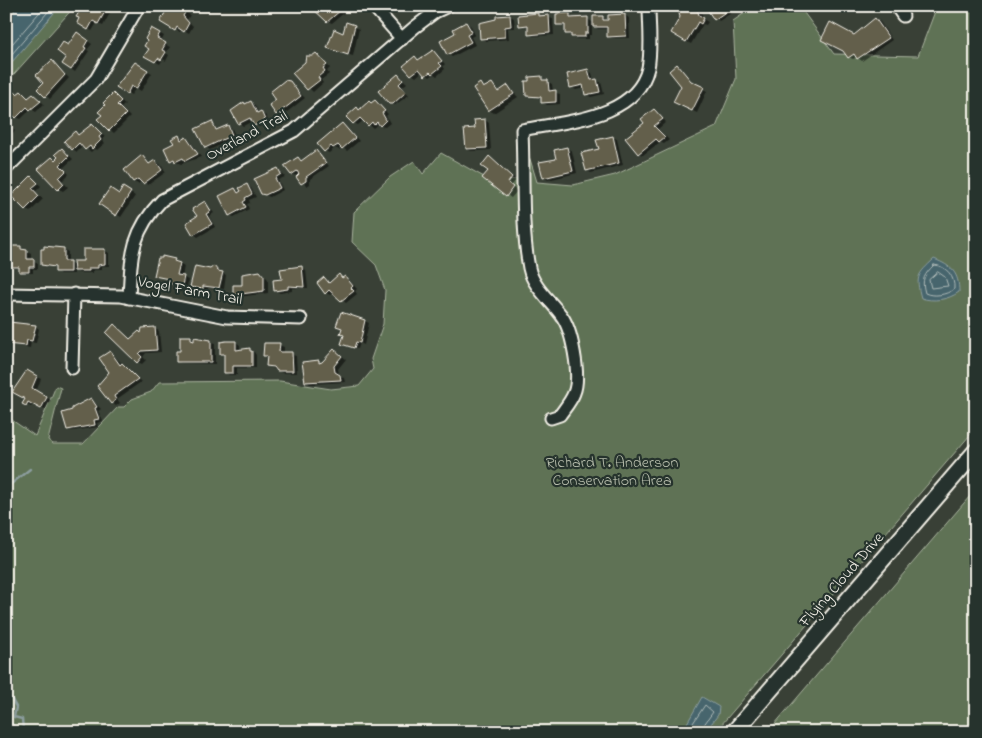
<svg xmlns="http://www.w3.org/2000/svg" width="982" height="738" font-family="'Indie Flower',sans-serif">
<rect width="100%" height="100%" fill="#394036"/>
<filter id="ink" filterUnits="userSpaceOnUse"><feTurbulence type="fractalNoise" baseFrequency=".02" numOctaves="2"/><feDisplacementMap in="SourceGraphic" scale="10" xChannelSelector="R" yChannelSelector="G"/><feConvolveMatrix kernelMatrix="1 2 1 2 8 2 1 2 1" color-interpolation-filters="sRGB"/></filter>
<g filter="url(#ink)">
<g fill="#5e7255" stroke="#a9b29e">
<path d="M6,6H75L6,83Z"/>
<path d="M755,6H799L834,54L918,56L934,14L935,6H976V428L715,732H6V416L35,436L56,386L61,388L48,440L53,444H83L118,407H124L132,399L151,392L159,382L280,381L331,389L359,386L373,369L371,359L383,324L385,290L376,265L352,242L354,212L390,177L414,161L423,174L441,153L484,177L518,180L526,146L537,182L573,185L615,175L716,127L736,79L733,21Z"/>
<path d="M976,489V732H768Z"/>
</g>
<g fill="#46656d" stroke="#8c9d9e">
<path d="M17,6H60L6,69V21Z"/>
<path d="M934,259C952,266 959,273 959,292C948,300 933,302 921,298C915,276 918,274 934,259Z"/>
<path d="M702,697L719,707L718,715L705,732H682Z"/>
</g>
<g fill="#0007">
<path d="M99,6L110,13L103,26L97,23L92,31L78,23L84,13Z"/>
<path d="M165,6H184L182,10L190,15L187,20L193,26L189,33L182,29L180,32L162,22L169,9Z"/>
<path d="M337,6L344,13L332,23L327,21Z"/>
<path d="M678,6H700L703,19L708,22L706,25L703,24L691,44L672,33L681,18Z"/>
<path d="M706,6H742L719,21Z"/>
<path d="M928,6H948L941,7L936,13Z"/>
<path d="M537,15L553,19L554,35L534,36L529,34V27L520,25Z"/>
<path d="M570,15L574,19H587L594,23L602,17L609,21V16L625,15L629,18L630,38H612L608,36V29H598L592,25V35H589V39H577L566,33V27L557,24Z"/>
<path d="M510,16L514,18L515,28H508L509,39L486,41L481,38L498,20Z"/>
<path d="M876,19L880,22L892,40L862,61L857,57L853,59L849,57L855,36Z"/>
<path d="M466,23L471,26L475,35L471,37L475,45L452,57L448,54L456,33Z"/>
<path d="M347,24L359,29L353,56L333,50L344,34Z"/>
<path d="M152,29L164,36L161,42L170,47L166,53L169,55L166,61L163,59L160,64L146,56L151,48Z"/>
<path d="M81,36L92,44L87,50L89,51L75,72L64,64L68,58L69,46Z"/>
<path d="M433,52L445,64L443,66L445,69L437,76L434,74L430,77L423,71L416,77L412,74L415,58L420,60Z"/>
<path d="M316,54L330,68L327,71L329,74L321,80L323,83L313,92L294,73Z"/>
<path d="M52,62L69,78L50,99L39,89L45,83Z"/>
<path d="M135,64L152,73L141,91L136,88L131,95L118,87Z"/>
<path d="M677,66L694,84L707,91L697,113L679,104L682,86Z"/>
<path d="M588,71L592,73L594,81L601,82L604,94L591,97L586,94L585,88L576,90L571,87Z"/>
<path d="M398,75L407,83L402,87L409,95L395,105L390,103Z"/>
<path d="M541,78L552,84L553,92L560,94V104L547,105L542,102V98L528,95Z"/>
<path d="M289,82L305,98L282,116L277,114L278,100Z"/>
<path d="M492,84L500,92L508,87L518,97L494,113L489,110L480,85L485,89Z"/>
<path d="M21,92L29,99L34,95L44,104L36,112L31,109L21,119L16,117L18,95Z"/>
<path d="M114,95L125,104L121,108L130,117L114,133L110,130L103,116Z"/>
<path d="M375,101L388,114L386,116L390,123L385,127L377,125L373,128L364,120L358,125L354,123L357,109L360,110Z"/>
<path d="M250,102L255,105L259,114L265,115L269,122L259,127L253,121L243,126L239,123L232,111Z"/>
<path d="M654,110L666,122L658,129L669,140L664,144L660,142L643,155L638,153L645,123Z"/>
<path d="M485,120L489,123L491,150L471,151L467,149L476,129Z"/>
<path d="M6,121L15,131L6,139Z"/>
<path d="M212,123L219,131L228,126L232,129L236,137L210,150L206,147Z"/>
<path d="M343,124L359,141L347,151L342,147L339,150L335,148L329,153L325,151Z"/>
<path d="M92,126L105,137L102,140L105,143L97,150L94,149L91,152L83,146L77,152L73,149L75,133L80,135Z"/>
<path d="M179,137L190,141L201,157L181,164L171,160Z"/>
<path d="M612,137L617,139L623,165L591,173L587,170L600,149Z"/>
<path d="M567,148L572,151L577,173L548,180L544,177Z"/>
<path d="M62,149L73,159L63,168L69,174L62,181L68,187L63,191L59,189L52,158L56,160Z"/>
<path d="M316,151L329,166L310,179V184L307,186L297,176L291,174L298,158L303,161Z"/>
<path d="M142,157L151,165L155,162L160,164L166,172L148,185L142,181L138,184L134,182L125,170Z"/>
<path d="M490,157L516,180L511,186L517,191L511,198L484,178L490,170Z"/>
<path d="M278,169L285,177L278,180L283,190L270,197L267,196L262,193Z"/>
<path d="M31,177L41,186L35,192L43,199L30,212L26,209Z"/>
<path d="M247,185L251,188L256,197L249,200L250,203L247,204L249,209L234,217L230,215L235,190L244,194Z"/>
<path d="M124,189L135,196L121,217L100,204L119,195Z"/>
<path d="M205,203L214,213L209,216L215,227L198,237L194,234L198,216Z"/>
<path d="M20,247L31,253V260L38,263V269H33V273H25L21,268H14L6,264Z"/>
<path d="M63,249L68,252V262L75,265L104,250L109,253V266H102V270H93V273H79L74,270V274H60L56,271V268L42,264Z"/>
<path d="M174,260L184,266L182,277L188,280L187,287L174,284L170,282V280L156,275Z"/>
<path d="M214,267L226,275L224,289L208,288L207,291L192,286Z"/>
<path d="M301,267L306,270L308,288H292V291L280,293L275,290Z"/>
<path d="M260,272L268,279V293L239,297L234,295Z"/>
<path d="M339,276L349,280L357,289L355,291L357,294L346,303L333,292L330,295L326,293L324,278L331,283Z"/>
<path d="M365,321L369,323L364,345L360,343L358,349L347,346L345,336L341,333L343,329L338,326Z"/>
<path d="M35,326L39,329L36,343L31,342L30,348L7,343Z"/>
<path d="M155,329L159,331L161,352L146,353L143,357L146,360L142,364L138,362L131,340Z"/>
<path d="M190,337L215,343V364L181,363L177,361Z"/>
<path d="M236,342L240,345V351L249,349L254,352L256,355V368H237V375H229L225,372V355L221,353Z"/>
<path d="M279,345L284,347V353L296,356L297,373H282L268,366V357L265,355Z"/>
<path d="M110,352L141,382L117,399L120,403L116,406L112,403Z"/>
<path d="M338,353L346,359L338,369L339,375L344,378L345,382L310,384L306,381L318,362L322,364Z"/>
<path d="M27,372L41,379L36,392L51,400L45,410L33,404L31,407L24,403L26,398Z"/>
<path d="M91,399L101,409L98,411L103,421L97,423L98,427L72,431L68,429L74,411Z"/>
</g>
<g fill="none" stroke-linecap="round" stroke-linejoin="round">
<g stroke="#aeb9b7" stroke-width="1">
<path d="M6,51L45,6"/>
<path d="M6,61L53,6"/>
<path d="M934,265C947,266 955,277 954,289C947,295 933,297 925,293C921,279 924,275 934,265Z"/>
<path d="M938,272L945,277L948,286L931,288L929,280Z"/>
<path d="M687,732L705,705L713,712L703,726L701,732"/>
</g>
<g stroke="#8c9d9e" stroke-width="2.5">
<path d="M6,488L30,469"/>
<path d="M6,689L16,707L14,717L22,719L23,730"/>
<path d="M6,718L18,731L25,732"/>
</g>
</g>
<g fill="#645e4c" stroke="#f4f1e8">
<path d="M87,6H101L106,10L98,24L93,21L88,30L77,23L79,18L76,17L81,9L84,11Z"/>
<path d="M164,6H178L186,11L183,16L189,23L184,32L177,27L175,31L160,22L167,9Z"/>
<path d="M310,6H337L341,10L327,22Z"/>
<path d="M677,6H696L699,15L704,18L701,24L698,22L686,42L671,33L680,17Z"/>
<path d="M705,6H734L714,20Z"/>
<path d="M538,13V16L549,15L550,33L528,35V25L519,26L518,15Z"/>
<path d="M570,13V18L588,17V33H585V37H571V34H565V25H556V14Z"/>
<path d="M625,14L626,36L607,37V27H593V16H603V20H608V15Z"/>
<path d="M510,15L511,26L505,27V37L480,39L479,23L496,19V16Z"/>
<path d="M875,18L889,38L857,59L854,54L848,58L843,51L821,40L830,22L854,35Z"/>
<path d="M346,22L355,25L348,55L327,48L334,29L343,33Z"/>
<path d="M466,22L472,32L467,35L471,42L447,55L440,41L455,33L453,29Z"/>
<path d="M151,28L160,33L157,38L166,43L162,50L166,52L161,60L158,58L155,62L144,56L149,49L144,46L147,41L145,39Z"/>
<path d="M77,32L88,40L84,47L86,48L71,70L62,64L66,58L57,51L63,42L68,45Z"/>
<path d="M433,50L442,61L439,63L442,66L432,74L430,72L425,76L419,69L411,75L403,66L415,56L418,60Z"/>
<path d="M316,53L327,65L323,68L325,71L318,77L320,80L307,90L292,73L305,62L306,56H312Z"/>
<path d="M52,60L65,75L45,97L37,89L43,83L36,75Z"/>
<path d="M135,62L148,70L136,89L131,86L127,94L116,87Z"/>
<path d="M677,64L691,81L704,87L692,111L673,102L681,86L669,71Z"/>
<path d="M588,69L591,80L597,79L600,92L585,95L583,85L570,88L567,74Z"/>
<path d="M398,74L403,80L399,84L406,92L393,104H389L378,91Z"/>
<path d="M542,76V80H548L549,91L556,90V102L541,103V97L526,96L525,81H529V77Z"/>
<path d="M285,80L290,81L301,96L276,115L269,105L276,100L270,92Z"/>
<path d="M480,83L483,88L492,83L498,92L508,85L514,94L488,111L473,88Z"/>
<path d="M14,91L17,94L21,91L28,98L33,94L41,101L30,110L27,107L16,118L6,108V99Z"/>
<path d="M113,93L121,101L117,105L126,114L109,131L97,119L102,115L98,112L105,105L103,103Z"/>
<path d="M375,100L385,111L382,113L386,120L380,126L377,122L374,125L372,122L368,126L360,118L353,124L346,117L357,107L359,110L369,101L371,103Z"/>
<path d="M251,101L257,113L261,111L265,120L254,126L250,118L238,124L231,111L244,102L245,104Z"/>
<path d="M654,109L663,119L654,126L665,137L659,142L656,139L638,154L625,138L644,123L641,119Z"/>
<path d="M485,119L487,148L466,149L464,129L475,128L474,120Z"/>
<path d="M212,121L216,130L228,125L232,135L205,148L195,129Z"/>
<path d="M342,123L355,138L342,149L338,145L333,148L331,146L324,152L317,144Z"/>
<path d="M92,124L102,134L99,137L101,140L92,149L90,146L85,150L79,143L72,150L64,141L75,131L78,135Z"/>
<path d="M179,135L181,140L186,137L198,154L185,161L183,158L175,162L174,159L170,161L164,148L174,143L171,139Z"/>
<path d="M613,136L619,163L586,171L581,153L599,149L596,140Z"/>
<path d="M567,147L573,171L543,178L539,162L556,159L554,150Z"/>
<path d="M62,148L69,156L60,165L66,171L59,178L64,184L58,190L38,169L52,157L55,160L58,157L55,154Z"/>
<path d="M316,150L326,163L306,177V181L301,184L296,177L299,174L297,171L291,175L284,166L298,157L301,161Z"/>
<path d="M142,155L149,164L155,160L162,170L143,184L138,179L133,182L124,170Z"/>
<path d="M489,156L512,177L508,183L513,187L506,197L482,178L488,171L481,166Z"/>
<path d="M278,168L281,174L275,178L280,188L265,195L261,194L254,179Z"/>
<path d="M31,176L38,183L32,188L39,196L25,210L11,196Z"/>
<path d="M247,184L252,194L245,198L246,200L243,202L246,207L229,216L219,196L235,188L238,193L241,191L239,188Z"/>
<path d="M123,187L131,192L116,216L99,204L110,188L119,194Z"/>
<path d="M205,201L211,211L206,214L212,224L193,235L186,223L197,216L192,209Z"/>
<path d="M8,246H21V249L27,250V259H34V267H29V272H19V267H9V264H6V248Z"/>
<path d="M44,246L64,248V261H70V272H55V267L41,265V249H44Z"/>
<path d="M83,249H105V264L98,265V268H89V271H74L73,261H83Z"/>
<path d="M162,256L175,259L174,261L180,263L177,275L184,276L182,286L168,283L169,279L154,276L158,258H162Z"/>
<path d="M195,266L210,269L214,266L218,271L223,272L219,288L203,286V289L190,287Z"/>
<path d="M302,266L304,287L288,286V289L274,291L273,280L282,279L280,269Z"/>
<path d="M260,271L264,276V291L233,295V285H242V274Z"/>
<path d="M339,274L342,278L345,276L353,286L351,288L354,291L341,301L329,290L325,294L317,283L324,277L329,283Z"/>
<path d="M341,312L365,320L360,343L356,342L354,348L341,344L344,335L340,334L342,328L336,326Z"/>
<path d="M9,322L36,325L32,341L27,340L26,346L6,344V325H9Z"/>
<path d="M114,324L130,339L139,331L141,333L142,328L155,327L157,350L142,351L139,354L142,357L137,363L106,333Z"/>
<path d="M180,336H191V340L194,341V337L211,340V362H176V351H180Z"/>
<path d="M226,341H236V350L250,348V351H252V366H233V373H224V354H220V342Z"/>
<path d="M264,343H280L279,352H292L293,371H277L274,367L266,366L267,356H263Z"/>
<path d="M334,349L342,356L334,366L335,372L340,375L341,380L305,382L302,362L319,360V363L322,362Z"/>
<path d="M110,351L120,365L122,363L138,379L114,396L116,400L111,404L97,386L109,372L99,358Z"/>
<path d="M27,370L37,376L32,388L47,397L41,409L28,402L26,406L22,404L25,399L12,392Z"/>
<path d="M91,398L97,407L95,408L99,419L94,420L95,425L67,430L62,413L72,410V408Z"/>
</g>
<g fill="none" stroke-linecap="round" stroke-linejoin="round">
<defs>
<g id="minor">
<path d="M373,6L402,39"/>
<path d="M896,6L903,16"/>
<path d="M6,169L96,79L139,6"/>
<path d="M6,294L121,296L227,317L301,319"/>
<path d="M129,298C131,256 131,232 162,200L294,131L415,27L435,12L448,6"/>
<path d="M72,368L74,294"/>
<path d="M551,418L560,415C565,408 571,401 574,393C581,376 572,329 561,315C550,300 533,287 529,268C521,226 524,174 522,130C565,121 636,119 648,68C652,48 649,26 649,6"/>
</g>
<path id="major" d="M734,732L976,451"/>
</defs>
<use href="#minor" stroke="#f4f1e8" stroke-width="15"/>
<use href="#major" stroke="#f4f1e8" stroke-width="19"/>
<use href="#minor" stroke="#26332d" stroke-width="11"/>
<use href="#major" stroke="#26332d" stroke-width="15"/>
</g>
</g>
<g text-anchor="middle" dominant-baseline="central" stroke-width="4.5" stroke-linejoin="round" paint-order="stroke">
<g font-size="16" fill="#f4f1e8" stroke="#26332d">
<text transform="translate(247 136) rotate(-28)">Overland Trail</text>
<text transform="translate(190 291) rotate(10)">Vogel Farm Trail</text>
<text transform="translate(842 580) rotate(-49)">Flying Cloud Drive</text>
</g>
<g font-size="16" fill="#b8bead" stroke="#26332d">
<text x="612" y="463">Richard T. Anderson<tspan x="612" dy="18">Conservation Area</tspan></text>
</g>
</g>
<rect width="982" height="738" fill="none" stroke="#26332d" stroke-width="25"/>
<rect x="12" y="12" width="957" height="713" fill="none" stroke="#f4f1e8" stroke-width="2" filter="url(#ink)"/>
</svg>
